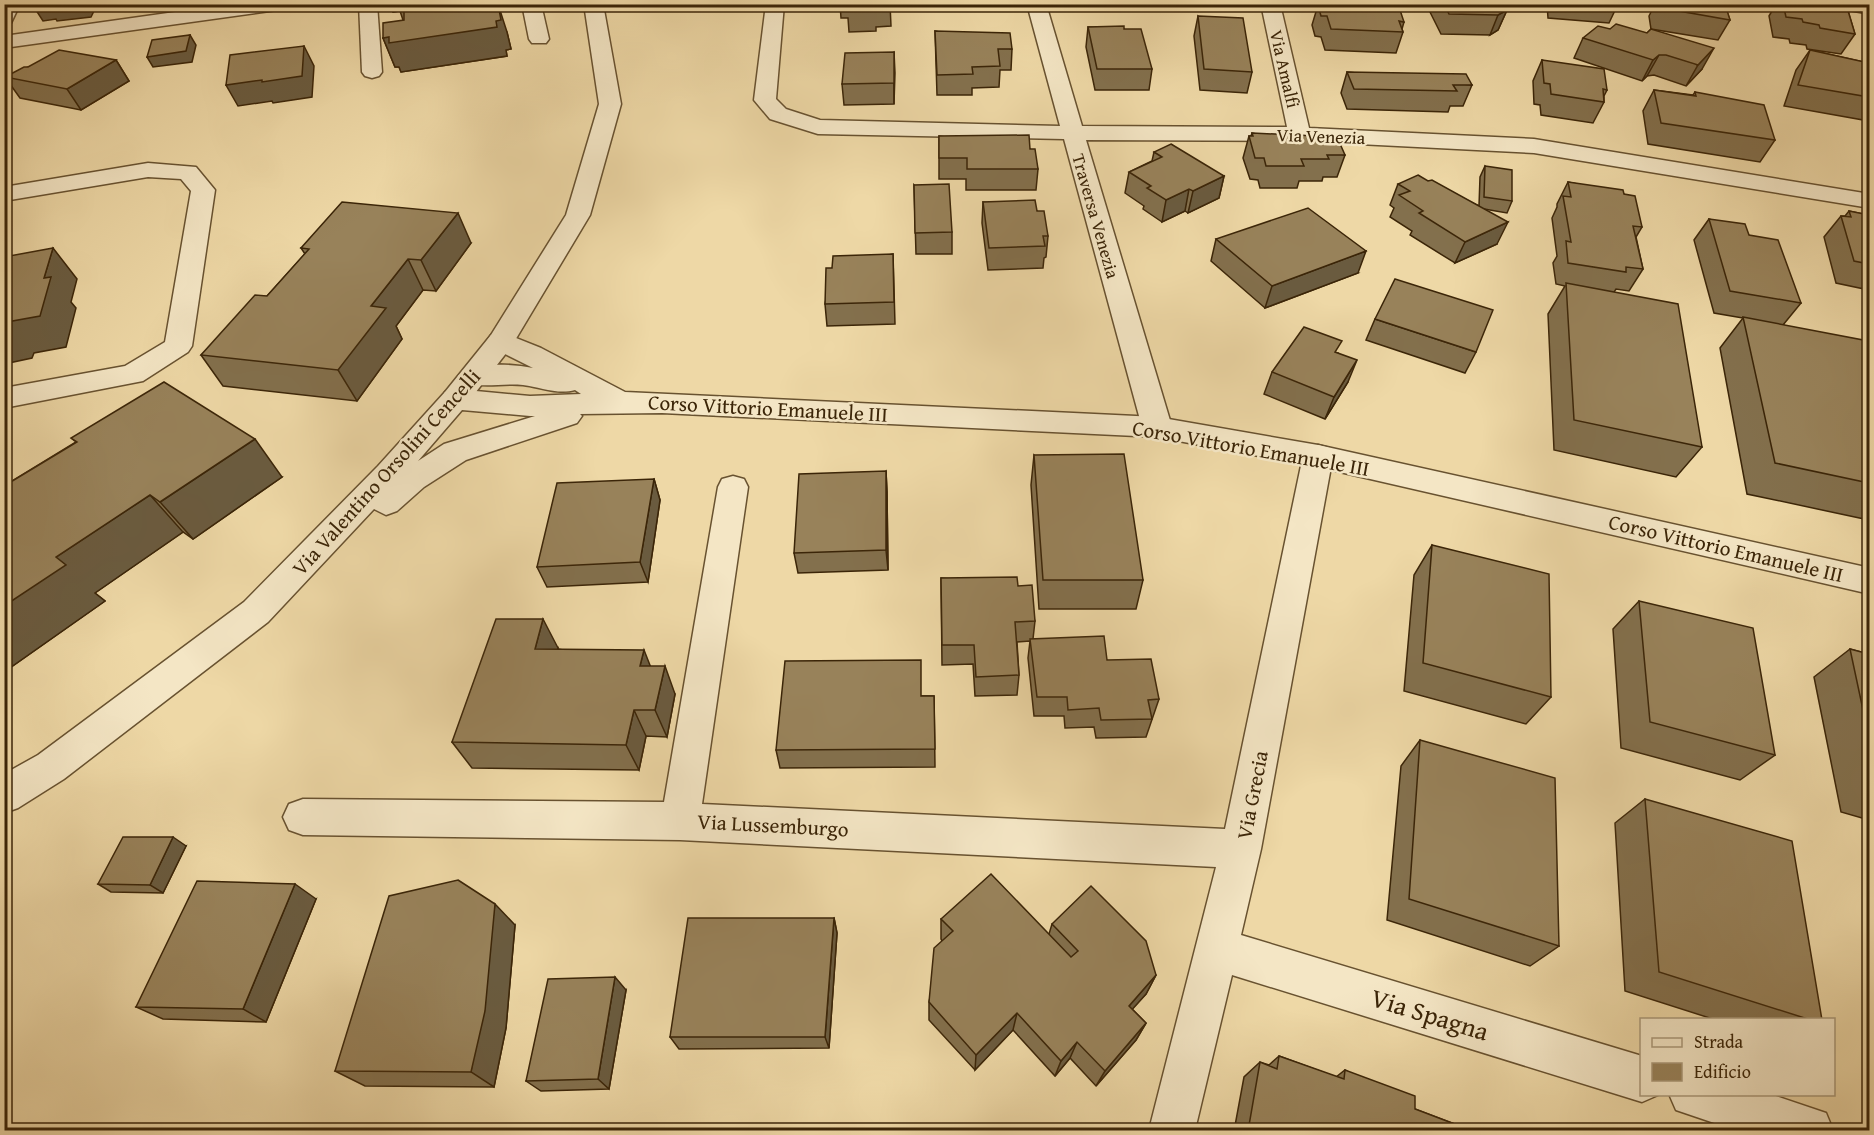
<svg xmlns="http://www.w3.org/2000/svg" width="1874" height="1135" font-family="'Gentium Book Plus',serif">
<rect width="100%" height="100%" fill="#eed8a6"/>
<filter id="stains"><feTurbulence type="fractalNoise" baseFrequency=".00333" numOctaves="4"/><feColorMatrix values="0 0 0 0 .2 0 0 0 0 .09 0 0 0 0 .02 0 0 0 .5 -.17"/></filter>
<radialGradient id="worn" r=".72"><stop offset=".6" stop-color="#630" stop-opacity="0"/><stop offset="1" stop-color="#630" stop-opacity=".3"/></radialGradient>
<g fill="none" stroke-linecap="round" stroke-linejoin="round">
<defs>
<g id="minor">
<path d="M4,4H20L11,23L4,25Z"/>
<path d="M232,4H286L284,8L277,10L4,48V36Z"/>
<path d="M359,4H377L382,72L379,76L372,78L365,76L362,72Z"/>
<path d="M522,4H541L549,39L546,43H532L529,39Z"/>
<path d="M584,4H603L621,104L590,215L511,347L465,406L455,409L445,406L441,399L445,392L491,335L566,215L599,104Z"/>
<path d="M766,4H784L776,99L786,109L820,120L1060,126L1027,4H1046L1082,126L1287,127L1261,4H1280L1309,128L1534,139L1870,194V208L1534,153L1299,141L1086,140L1172,427L1167,434L1157,437L1147,434L1142,427L1064,139L818,134L770,119L754,100Z"/>
<path d="M1848,4H1870V14L1849,10Z"/>
<path d="M148,163L196,167L215,190L192,346L188,352L143,381L4,408V388L125,366L165,342L191,191L181,179L148,177L4,201V187Z"/>
<path d="M1318,445L1329,448L1333,456L1261,849L1241,935L1642,1056V1094L1658,1095L1642,1102L1232,975L1195,1130H1149L1216,867L680,840L303,835L289,830L283,817L289,804L303,799L664,802L718,487L722,479L733,476L744,479L748,487L702,804L1225,829L1303,456L1307,448Z"/>
<path d="M1669,1094H1770L1826,1113L1833,1130H1735L1676,1110Z"/>
</g>
<path id="tertiary" d="M501,332L541,348L625,392L1157,417L1318,445L1870,568V594L1318,467L1157,437L662,413L580,414L582,416L577,423L466,460L424,487L397,511L386,515L374,509L268,622L64,779L18,808L4,813V774L38,755L244,602L378,466L445,392L455,389L530,396L581,394L575,390C558,395 540,387 523,385C503,383 484,388 465,383L461,376L465,369C486,363 512,364 533,368L491,347L487,341L491,335ZM462,410L530,416H535L444,444L418,461Z"/>
</defs>
<use href="#minor" stroke="#685230" stroke-width="3"/>
<use href="#tertiary" stroke="#685230" stroke-width="3"/>
<use href="#minor" fill="#f4e6c5" fill-rule="evenodd"/>
<use href="#tertiary" fill="#f4e6c5" fill-rule="evenodd"/>
</g>
<g fill="#83704d" stroke="#3b2508" stroke-width="1.5">
<path d="M390,4H485L507,32L511,49L506,50L507,56L401,72L399,67H395L383,38L403,20L400,11L393,12Z"/>
<path d="M840,4H890L891,26L876,27V31L849,32L848,18H841Z"/>
<path d="M1426,4H1503L1507,10L1498,30L1490,35L1441,34Z"/>
<path d="M1547,4H1618L1609,23L1548,18Z"/>
<path d="M1655,4H1729L1726,9L1730,20L1718,40L1651,29L1649,16Z"/>
<path d="M1776,4H1846L1855,34L1841,54L1807,49L1806,45L1790,43L1789,39L1773,37L1769,16Z"/>
<path d="M1318,5L1404,22L1402,29L1403,32L1396,53L1325,50L1321,37L1315,36L1312,25Z"/>
<path d="M1198,16L1252,72L1247,93L1200,90L1194,36Z"/>
<path d="M1088,27L1124,29L1152,69L1149,90H1095L1086,47Z"/>
<path d="M1610,29L1647,33L1651,29L1702,69L1686,86L1654,75L1647,76L1642,81L1574,58L1583,38Z"/>
<path d="M935,31L1012,49L1011,70H1000L999,87L972,88V95H937Z"/>
<path d="M1810,50L1869,63V121L1784,106L1796,70Z"/>
<path d="M894,52V104L844,105L842,84Z"/>
<path d="M116,60L129,81L81,110L20,98L5,77L28,67Z"/>
<path d="M1542,60L1607,90L1604,96V102L1593,123L1541,115L1540,105L1534,104L1533,81Z"/>
<path d="M1347,72L1472,85L1463,106H1450L1448,112L1347,109L1341,93Z"/>
<path d="M1654,90L1693,95L1695,92L1775,140L1760,162L1648,144L1643,111Z"/>
<path d="M1252,133L1345,155L1337,177H1323L1322,181H1299L1297,188H1260L1258,180L1250,179L1243,158L1249,136H1251Z"/>
<path d="M939,136L1030,149L1038,169L1036,190H966V179H939Z"/>
<path d="M1154,152L1224,176L1219,198L1188,213L1185,211L1162,222L1143,209L1144,206L1125,193L1129,172L1152,161Z"/>
<path d="M1485,166L1512,201L1507,213L1484,209L1497,244L1455,263L1410,235L1412,231L1390,217L1394,208L1390,205L1398,184L1428,181L1479,206L1480,177Z"/>
<path d="M1568,182L1624,194L1642,227L1636,237L1643,269L1629,291L1616,289L1614,292L1702,447L1676,477L1554,450L1548,314L1565,286L1556,284L1553,263L1557,256L1552,218L1557,207V204Z"/>
<path d="M914,185L952,232V254H916Z"/>
<path d="M983,202L1037,211L1048,236L1046,257L1044,258L1043,268L988,270L982,223Z"/>
<path d="M1849,211L1869,215V290L1836,283L1824,237L1841,216H1845Z"/>
<path d="M1709,219L1749,235L1801,303L1783,325L1869,361V520L1747,494L1720,348L1743,318L1714,313L1694,240Z"/>
<path d="M1216,239L1358,273L1265,308L1211,261Z"/>
<path d="M471,243L436,291L423,290L396,326L402,339L357,401L223,386L201,355L267,296L305,254L301,248Z"/>
<path d="M893,254L895,324L827,326L825,304L832,268Z"/>
<path d="M1375,319L1476,352L1465,373L1366,340Z"/>
<path d="M1338,353L1348,382L1325,419L1264,394L1272,372Z"/>
<path d="M71,438L282,477L193,539L183,532L95,593L105,601L4,672V486L76,442Z"/>
<path d="M1034,455L1143,580L1136,609H1039L1031,485Z"/>
<path d="M886,471L887,492L888,570L798,573L794,553Z"/>
<path d="M654,479L660,500L648,582L547,587L537,567Z"/>
<path d="M1432,545L1551,697L1526,724L1404,691L1414,575Z"/>
<path d="M941,578L1018,586L1035,621L1033,639L1107,660L1159,699L1146,737L1096,738L1094,727L1065,728L1064,716H1034L1028,658L1030,641L1017,642L1019,675L1017,695L975,696L973,664L942,665Z"/>
<path d="M1639,601L1775,755L1740,780L1621,748L1613,629Z"/>
<path d="M558,648V649L650,666L675,694L667,737L646,736L639,770L472,768L452,742Z"/>
<path d="M1850,649L1869,654V820L1841,812L1814,677Z"/>
<path d="M922,696H934L935,767L780,768L776,750Z"/>
<path d="M1420,740L1559,946L1530,966L1387,920L1401,766Z"/>
<path d="M1645,799L1822,1020H1716L1625,991L1615,823Z"/>
<path d="M186,846L163,893L111,892L98,884Z"/>
<path d="M1869,892V911L1866,894Z"/>
<path d="M316,899L266,1022L163,1019L136,1007Z"/>
<path d="M834,918L837,933L829,1048L679,1049L670,1037Z"/>
<path d="M941,919L1049,934L1052,924L1156,975L1146,994L1132,1009L1146,1023L1136,1040L1096,1086L1070,1058L1055,1076L1013,1030L975,1070L929,1020V1002L942,941L941,939Z"/>
<path d="M515,925L506,1028L494,1087L365,1086L335,1071Z"/>
<path d="M626,990L609,1089L541,1091L526,1081Z"/>
<path d="M1279,1056L1336,1077L1345,1070L1415,1109L1473,1131H1234L1244,1077L1260,1062L1269,1065Z"/>
</g>
<g fill="#6a5b3f" stroke="#3b2508" stroke-width="1.5">
<path d="M32,4H125L95,9L91,17L57,21L56,19L43,21Z"/>
<path d="M390,4H410L399,10L400,11L393,12Z"/>
<path d="M477,4H485L486,8L496,21L498,4L507,32L511,49L506,50L507,56L401,72L399,67H395L383,38Z"/>
<path d="M1507,10L1498,30L1490,35L1498,15Z"/>
<path d="M190,35L196,45L192,62L153,67L147,57Z"/>
<path d="M304,46L314,66L312,97L273,103L272,101L238,106L226,85Z"/>
<path d="M1714,48L1702,69L1686,86L1698,65Z"/>
<path d="M894,52L895,73L894,104Z"/>
<path d="M1659,55L1647,76L1642,81L1653,60Z"/>
<path d="M116,60L129,81L81,110L67,89Z"/>
<path d="M1224,176L1219,198L1188,213L1193,191Z"/>
<path d="M1189,189L1185,211L1162,222L1166,200Z"/>
<path d="M458,213L471,243L436,291L421,260Z"/>
<path d="M1508,222L1497,244L1455,263L1465,242Z"/>
<path d="M53,248L77,279L71,302L76,308L66,347L34,353L32,358L4,364V327L7,322L44,278Z"/>
<path d="M1366,251L1358,273L1265,308L1272,286Z"/>
<path d="M408,259L423,290L396,326L402,339L357,401L338,370L371,306Z"/>
<path d="M1357,360L1348,382L1325,419L1334,397Z"/>
<path d="M255,439L282,477L193,539L160,502Z"/>
<path d="M886,471L887,492L888,570L886,550Z"/>
<path d="M654,479L660,500L648,582L640,562Z"/>
<path d="M150,495L183,532L95,593L105,601L4,672V606L56,557Z"/>
<path d="M543,619L558,648L550,677L535,649Z"/>
<path d="M644,650L655,678L640,666Z"/>
<path d="M665,666L675,694L667,737L655,710Z"/>
<path d="M634,710L646,736L639,770L626,745Z"/>
<path d="M173,837L186,846L163,893L150,885Z"/>
<path d="M295,884L316,899L266,1022L243,1009Z"/>
<path d="M495,904L515,925L506,1028L494,1087L471,1072Z"/>
<path d="M834,918L837,933L829,1048L825,1037Z"/>
<path d="M1156,975L1146,994L1120,1023L1129,1006Z"/>
<path d="M615,977L626,990L609,1089L598,1079Z"/>
<path d="M1017,1013L1013,1030L975,1070L976,1055Z"/>
<path d="M1146,1023L1136,1040L1096,1086L1105,1071Z"/>
<path d="M1077,1042L1070,1058L1055,1076L1061,1061Z"/>
</g>
<g fill="#98825a" stroke="#3b2508" stroke-width="1.5">
<path d="M399,4H477V7L498,4L501,20L496,21L497,27L389,43V37L383,38V23L404,20V11L399,10Z"/>
<path d="M848,4H890V6H875V11H848Z"/>
<path d="M1444,4H1503L1507,10L1498,15L1449,14Z"/>
<path d="M1661,4H1725L1730,20L1662,8Z"/>
<path d="M1783,4H1846L1855,34L1820,28L1819,25L1803,22L1802,19L1786,17Z"/>
<path d="M1318,5L1399,7L1404,22L1399,21L1403,32L1331,29L1327,16H1321Z"/>
<path d="M1198,16L1243,18L1252,72L1204,69Z"/>
<path d="M1616,24L1647,33L1651,29L1714,48L1698,65L1666,55H1659L1653,60L1583,38L1598,26L1610,29Z"/>
<path d="M1124,26V29H1141L1152,69H1097L1088,27Z"/>
<path d="M935,31L1010,33L1012,49H998L1000,66L972,67L973,74L937,75Z"/>
<path d="M190,35L186,51L147,57L152,40Z"/>
<path d="M304,46L302,76L262,82V80L226,85L230,55Z"/>
<path d="M59,50L116,60L67,89L5,77L24,67H28Z"/>
<path d="M1810,50L1869,63V97L1798,85Z"/>
<path d="M894,52V83L842,84L845,53Z"/>
<path d="M1542,60L1604,69L1607,90L1603,89L1604,102L1551,94L1550,84L1544,83Z"/>
<path d="M1347,72L1466,74L1472,85H1453L1457,91L1354,89Z"/>
<path d="M1654,90L1696,96L1695,92L1764,105L1775,140L1661,123Z"/>
<path d="M1252,133L1337,137L1345,155H1327L1329,159H1301L1304,166H1266L1264,158H1255L1249,136H1253Z"/>
<path d="M1029,135L1030,149H1035L1038,169H967V158H939V136Z"/>
<path d="M1171,144L1224,176L1193,191L1189,189L1166,200L1147,188L1151,186L1129,172L1162,157L1154,152Z"/>
<path d="M1485,166L1512,170V201L1484,197Z"/>
<path d="M1418,175L1428,181L1432,180L1508,222L1465,242L1419,213L1423,211L1399,195L1410,191L1398,184Z"/>
<path d="M1568,182L1623,190L1624,194L1635,196L1642,227L1633,226L1643,269L1626,267V272L1568,263L1566,241L1571,242L1563,196L1571,197Z"/>
<path d="M949,184L952,232L915,233L914,185Z"/>
<path d="M1035,200L1037,211H1044L1048,236H1043L1045,246L989,248L983,202Z"/>
<path d="M342,202L458,213L421,260L408,259L371,306L386,308L338,370L201,355L255,295L267,296L309,249L301,248Z"/>
<path d="M1308,208L1366,251L1272,286L1216,239Z"/>
<path d="M1849,211L1869,215V264L1854,261L1841,216L1851,217Z"/>
<path d="M1709,219L1745,224L1749,235L1778,240L1801,303L1730,291Z"/>
<path d="M53,248L44,278L51,277L40,316L7,322L4,327V257Z"/>
<path d="M893,254L894,302L825,304L826,268H832L833,256Z"/>
<path d="M1395,279L1493,310L1476,352L1375,319Z"/>
<path d="M1566,283L1678,304L1702,447L1574,420Z"/>
<path d="M1743,317L1863,340L1869,361V483L1775,463Z"/>
<path d="M1304,327L1342,341L1335,352L1357,360L1334,397L1272,372Z"/>
<path d="M164,382L255,439L160,502L150,495L56,557L66,565L4,606V486L77,442L71,438Z"/>
<path d="M1124,454L1143,580H1043L1034,455Z"/>
<path d="M886,471V550L794,553L799,474Z"/>
<path d="M654,479L640,562L537,567L557,483Z"/>
<path d="M1432,545L1549,574L1551,697L1423,663Z"/>
<path d="M1017,577L1018,586L1032,585L1035,621L1015,622L1019,675L976,677L974,645H942L941,578Z"/>
<path d="M1639,601L1753,628L1775,755L1650,722Z"/>
<path d="M496,619H543L535,649L644,650L640,666H665L655,710H634L626,745L452,742Z"/>
<path d="M1104,636L1107,660L1151,659L1159,699L1148,700L1152,719L1101,720L1099,708L1068,710L1067,697H1037L1030,639Z"/>
<path d="M1850,649L1869,654V738Z"/>
<path d="M921,660V696H934L935,749L776,750L785,661Z"/>
<path d="M1420,740L1555,778L1559,946L1409,899Z"/>
<path d="M1645,799L1792,841L1822,1020H1811L1659,972Z"/>
<path d="M123,837H173L150,885L98,884Z"/>
<path d="M991,874L1071,957L1078,951L1052,924L1091,886L1146,941L1156,975L1129,1006L1146,1023L1105,1071L1077,1042L1061,1061L1017,1013L976,1055L929,1002L934,948L953,931L941,919Z"/>
<path d="M458,880L495,904L485,1011L471,1072L335,1071L389,896Z"/>
<path d="M197,881L295,884L243,1009L136,1007Z"/>
<path d="M688,918H834L825,1037H670Z"/>
<path d="M615,977L598,1079L526,1081L548,979Z"/>
<path d="M1279,1056L1344,1079L1345,1070L1415,1096V1109L1473,1131H1248L1260,1062L1277,1069Z"/>
<path d="M231,1125L240,1131H227Z"/>
</g>
<g text-anchor="middle" dominant-baseline="central" stroke-width="5" stroke-linejoin="round" paint-order="stroke">
<g font-size="18" fill="#3b2508" stroke="#f4e6c5">
<text transform="translate(1285 69) rotate(77)">Via Amalfi</text>
<text transform="translate(1321 136) rotate(2)">Via Venezia</text>
<text transform="translate(1096 216) rotate(74)">Traversa Venezia</text>
</g>
<g font-size="21" fill="#3b2508" stroke="#f4e6c5">
<text transform="translate(768 408) rotate(3)">Corso Vittorio Emanuele III</text>
<text transform="translate(1251 448) rotate(10)">Corso Vittorio Emanuele III</text>
<text transform="translate(386 472) rotate(-48)">Via Valentino Orsolini Cencelli</text>
<text transform="translate(1726 548) rotate(13)">Corso Vittorio Emanuele III</text>
<text transform="translate(1252 795) rotate(-79)">Via Grecia</text>
<text transform="translate(773 825) rotate(3)">Via Lussemburgo</text>
</g>
<g font-size="26" fill="#3b2508" stroke="#f4e6c5">
<text transform="translate(1430 1014) rotate(17)">Via Spagna</text>
</g>
</g>
<rect width="1874" height="1135" fill="none" stroke="#eed8a6" stroke-width="24"/>
<rect x="6" y="6" width="1862" height="1123" fill="none" stroke="#3b2508" stroke-width="3"/>
<rect x="12" y="12" width="1850" height="1111" fill="none" stroke="#3b2508" stroke-width="1.5"/>
<rect x="1640" y="1018" width="195" height="78" fill="#f4e6c5" stroke="#aa9979" stroke-width="1.5"/>
<rect x="1652" y="1038" width="30" height="9" fill="#f4e6c5" stroke="#aa9979" stroke-width="1.5"/>
<text x="1694" y="1048" font-size="18" fill="#3b2508">Strada</text>
<rect x="1652" y="1063" width="30" height="18" fill="#98825a" stroke="#aa9979" stroke-width="1.5"/>
<text x="1694" y="1078" font-size="18" fill="#3b2508">Edificio</text>
<rect width="100%" height="100%" filter="url(#stains)"/>
<rect width="100%" height="100%" fill="url(#worn)"/>
</svg>
